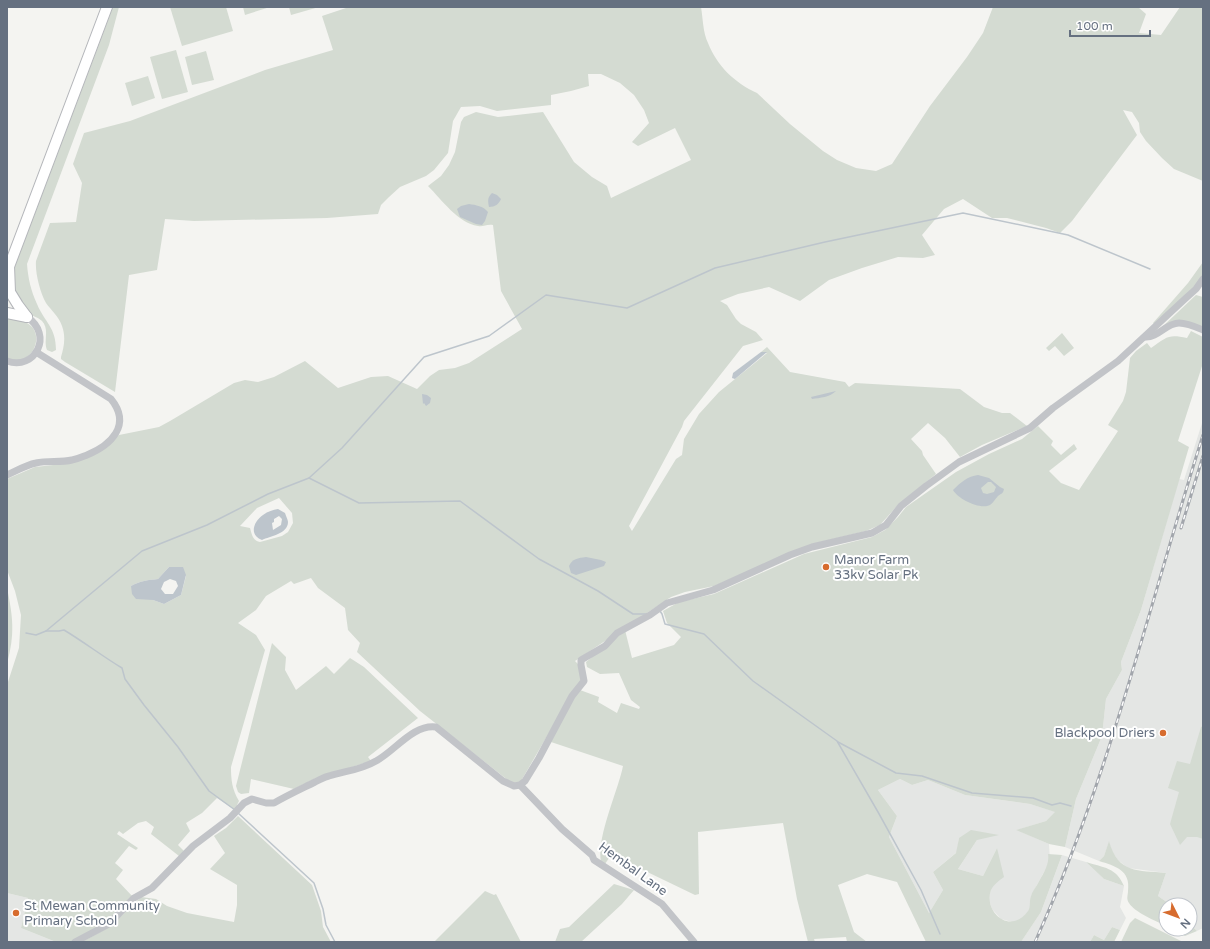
<svg xmlns="http://www.w3.org/2000/svg" width="1210" height="949" font-family="'Varela Round',sans-serif">
<rect width="100%" height="100%" fill="#f4f4f1"/>
<g fill="#e4e6e4">
<path d="M1203,420V928L1197,931L1190,924V905H1171L1158,896L1166,873L1128,868L1118,860L1112,852L1109,842L1104,856L1099,861L1065,847L1076,799L1102,736L1106,699L1122,670L1121,662L1141,610L1179,479L1184,480Z"/>
<path d="M900,779L912,785L928,780L965,795L1030,804L1056,812L1046,821L1017,830L1049,844L1050,861L1031,896L1030,909L1021,920L1012,922L1001,919L992,909L989,900L997,848L983,876L958,869L977,840L959,838L957,852L933,872L943,890L929,913L889,837L897,816L878,790Z"/>
<path d="M1062,855L1086,862L1104,879L1124,886L1120,907L1126,918L1120,930L1112,927L1104,940L1094,935L1090,942H1021L1041,912Z"/>
<path d="M7,893L28,898L21,928L56,942H7Z"/>
</g>
<g fill="#d4dbd2" fill-rule="evenodd">
<path d="M113,7H119L109,45L27,264C28,278 31,291 37,304C45,323 56,327 56,350L52,352L47,350C43,340 50,330 42,321C38,317 32,316 28,313C14,301 15,294 11,277Z"/>
<path d="M170,7H226L233,31L182,46Z"/>
<path d="M243,7H270L245,15Z"/>
<path d="M289,7H319L291,15Z"/>
<path d="M349,7H701C703,19 703,33 708,43C717,66 735,83 757,93L790,124L823,151L837,160L856,168L876,171L892,164L930,106L967,57L983,33L993,7H1138L1146,14L1139,33L1161,35L1180,7H1203V181L1174,169L1162,158L1146,141L1140,132L1139,123L1132,112L1123,110L1137,135L1072,221L1060,233L1046,228L1007,218H992L963,199L944,209L922,235L935,255L923,258L898,257L862,268L829,280L800,301L769,287L738,294L720,301L727,305L736,319L741,324L756,332L763,340L743,346L684,421L682,427L629,526L632,531L676,459L682,455L684,439L699,414L719,392L767,353L761,352L767,347L790,372L845,382L849,387L855,383L960,389L984,407L1002,413H1010L1027,426L982,445L960,457L945,438L928,423L911,439L922,451L923,455L936,474L897,506L880,525L866,531L812,544L714,586L685,592L671,597L575,661L578,664L582,679L561,712L521,781L515,783L509,781L420,711L357,652L360,643L348,630L345,608L318,588L311,578L294,584L291,581L266,596L256,610L238,623L256,635L265,650L231,767C231,780 232,789 239,801L237,805L239,807L235,810L217,798L202,813L186,823L190,831L178,845L184,851L179,856L151,834L154,827L146,821L138,823L123,834L119,831L117,834L138,848L136,850L129,846L115,863L123,870L116,879L133,897L107,923L72,942H56L21,928L28,898L7,893V685L19,648L21,615L15,591L7,570V479L35,467L72,463L119,435L159,427L170,421L234,383L245,380L258,382L274,377L305,361L338,388L371,377L388,376L417,389L430,376L439,370L455,368L469,363L522,329L501,291L493,225C486,224 484,227 478,226C458,223 442,200 428,186L441,176L449,165L455,152L461,122L464,117L476,112L498,117L543,112L574,162L592,177L607,186L611,198L691,160L675,128L638,146L632,142L649,123L644,110L634,95L620,83L601,74H588L589,86L571,91L551,95V105L497,111L480,106L461,107L453,121L448,153L434,170L426,176L400,187L389,197L381,205L378,214L327,218L194,221L165,219L157,270L129,275L115,392L65,362L61,359V357C64,347 66,337 62,326C59,317 51,310 46,303C40,292 35,273 36,261L50,223L76,222L82,183L73,164L84,133L130,121L265,70L333,50L322,16ZM279,498L292,513L293,523L288,532L282,536L260,542C253,541 252,535 250,528L240,526L257,508ZM169,567L186,576L181,595L164,604L153,600L131,586C140,581 148,580 158,579Z"/>
<path d="M176,50L188,92L162,99L150,57Z"/>
<path d="M206,51L214,80L192,85L185,57Z"/>
<path d="M148,76L155,98L132,106L125,83Z"/>
<path d="M1203,262V275L1198,283L1154,324L1153,323L1188,283Z"/>
<path d="M1196,295L1203,297V328L1184,321L1159,330Z"/>
<path d="M7,318C14,319 25,320 31,326C40,334 37,352 25,358C19,362 13,360 7,358Z"/>
<path d="M1191,331L1203,337V363L1178,441L1189,447L1141,610L1121,662L1122,670L1106,699L1102,736L1076,799L1065,847L1049,844L1016,830L1046,821L1055,812L1030,804L965,795L928,780L912,785L900,779L878,790L897,816L889,837L929,913L943,890L933,872L956,853L959,838L971,830L999,835L977,840L958,869L983,876L997,848L1004,877C1000,880 993,885 991,890C983,911 1010,936 1028,911C1031,907 1029,901 1031,896C1032,892 1035,888 1037,885C1042,875 1050,865 1048,854L1062,855L1041,912L1021,942H926L897,882L867,874L838,885L854,932L867,942H847L846,937L814,939L815,942H808L797,899L783,823L698,832L699,894L695,895L639,868L613,852L605,864L601,862C596,838 618,791 623,766L551,742L572,700L580,690L599,697L598,702L617,713L621,703L639,709L640,707L631,700L619,673L600,674L587,667L586,662L625,630L632,658L674,645L681,637L667,623L663,611L679,602L714,594L804,554L872,537L885,530L898,517L906,507L956,472L989,454L1022,439L1038,426L1053,441L1051,445L1061,455L1074,444L1077,449L1049,471L1061,483L1079,490L1118,431L1108,425L1123,401L1126,392L1130,358L1136,351L1147,343L1151,348C1167,337 1168,334 1187,338Z"/>
<path d="M1062,333L1074,348L1064,356L1055,346L1049,351L1046,348Z"/>
<path d="M7,588C13,617 15,634 7,663Z"/>
<path d="M272,643L286,657L285,670L296,690L326,666L334,674L350,658L364,667L418,718L368,757L371,761L314,779L294,789L251,779L249,793L241,794L238,792L236,786Z"/>
<path d="M1203,726V839L1197,837H1187L1180,845L1170,824L1179,792L1168,788L1177,761L1190,764L1201,727Z"/>
<path d="M238,816L312,885L321,911L323,927L331,942H82L111,926L141,897L156,899L167,906L187,913L234,922L237,905V885L210,869L225,853L214,836L226,828Z"/>
<path d="M1109,841C1118,874 1138,870 1166,873L1158,896L1171,905H1166V926C1156,921 1134,912 1129,903C1126,899 1128,895 1128,891C1131,870 1115,866 1099,861L1104,856Z"/>
<path d="M1086,862C1104,868 1116,867 1124,886L1104,879Z"/>
<path d="M614,884L634,890L622,904L581,942H555L560,929L569,927Z"/>
<path d="M485,891L494,895L496,894L521,942H434Z"/>
<path d="M1135,918L1183,942H1121L1130,923Z"/>
<path d="M1190,924L1197,931L1185,936L1172,929H1190Z"/>
<path d="M1112,927L1120,930L1114,942H1090L1094,935L1104,940Z"/>
</g>
<g fill="#bdc5cc" fill-rule="evenodd">
<path d="M492,193L497,195L501,199C499,204 495,207 489,207C488,201 487,198 492,193Z"/>
<path d="M469,204C476,205 483,206 488,212L485,221L482,225L476,224L460,217L457,209L461,206Z"/>
<path d="M761,352H767L735,379L732,378L733,373Z"/>
<path d="M836,391C830,397 820,398 812,399L811,397Z"/>
<path d="M422,394L427,395L431,398L430,403L426,406L424,403L423,404Z"/>
<path d="M978,475L989,478L1000,487L1004,489C1003,494 1002,493 998,496C995,499 993,503 990,505C980,510 958,499 953,490C960,483 968,476 978,475ZM988,482H991L996,487L994,492L987,494L983,493L981,488Z"/>
<path d="M278,509L285,513C286,516 288,520 288,522C288,534 270,536 262,540C249,535 253,522 263,515C268,511 273,510 278,509ZM279,516L282,519L281,525L273,530L272,523L274,522V519Z"/>
<path d="M586,557L601,560L606,562L604,566L576,575L571,573L569,566C572,559 578,558 586,557Z"/>
<path d="M169,567H183L186,575L181,595L164,604L153,600L136,599L132,594L131,586C140,581 148,580 158,579ZM170,579L176,581L178,586L173,594H165L161,589L164,582Z"/>
</g>
<g fill="none" stroke-linecap="round" stroke-linejoin="round">
<g stroke="#bdc5cc" stroke-width="1.5">
<path d="M309,478L342,448L424,357L489,336L546,295L627,308L715,268L825,242L963,213L1068,235L1150,269"/>
<path d="M660,611L662,614L665,624L704,634L753,681L837,741L878,812L921,890L940,934"/>
<path d="M46,631L142,551L207,525L268,494L309,478L359,503L460,501L539,559L598,591L633,614H647"/>
<path d="M26,633L36,635L46,631H59L64,630C84,642 102,656 122,668L125,679L144,705L178,747L209,791L235,810"/>
<path d="M838,742L896,773L922,776L972,793L1033,798L1052,805L1060,803L1071,806"/>
<path d="M238,813L314,883L323,909L326,925L335,942"/>
</g>
<defs>
<g id="highway">
<path d="M9,266L10,292L18,305L27,317"/>
<path d="M7,272L107,7"/>
<path d="M7,313L27,317"/>
</g>
</defs>
<use href="#highway" stroke="#b4b6ba" stroke-width="12"/>
<g stroke="#c2c4c8" stroke-width="7">
<path d="M1145,337C1158,338 1166,323 1179,323C1187,323 1196,327 1203,330"/>
<path d="M7,361C35,371 54,335 27,317"/>
<path d="M7,475C16,471 26,465 36,463C48,460 60,463 72,460C78,459 82,457 87,455C111,445 132,425 111,399L36,352"/>
<path d="M520,785L562,829L592,855L594,860L662,904L694,942"/>
<path d="M75,942L109,924L134,898L152,888L193,846L230,818L244,803L252,799L266,803H274C288,795 301,789 315,782C320,780 324,777 329,776C345,771 361,770 376,761C395,751 413,724 436,727L503,781L514,786L520,785L525,781L539,758L572,696L584,681L581,665V660L605,646L617,633L650,615L667,603L713,590L790,555L812,547L872,533L886,525L901,506L926,486L959,462L1030,428L1053,408L1118,361L1186,298L1196,289L1203,279"/>
</g>
<use href="#highway" stroke="#fff" stroke-width="10"/>
<defs>
<g id="rail">
<path d="M1181,528L1203,456"/>
<path d="M1035,942C1109,779 1149,605 1203,435"/>
</g>
</defs>
<use href="#rail" stroke="#a2a6ac" stroke-width="3"/>
<use href="#rail" stroke="#fff" stroke-width="1.5" stroke-dasharray="4.5" stroke-linecap="butt"/>
</g>
<g fill="#d76c2e" stroke="#fff" stroke-width="1.5">
<circle cx="826" cy="567" r="4"/>
<circle cx="1163" cy="733" r="4"/>
<circle cx="16" cy="913" r="4"/>
</g>
<g text-anchor="middle" dominant-baseline="central" stroke-width="4" stroke-linejoin="round" paint-order="stroke">
<g font-size="13" fill="#657080" stroke="#fff" text-anchor="start">
<text x="834" y="560">Manor Farm<tspan x="834" dy="15">33kv Solar Pk</tspan></text>
<text x="1155" y="733" text-anchor="end">Blackpool Driers</text>
<text x="24" y="906">St Mewan Community<tspan x="24" dy="15">Primary School</tspan></text>
</g>
<g font-size="13" fill="#657080" stroke="#fff">
<text transform="translate(633 869) rotate(36)">Hembal Lane</text>
</g>
</g>
<rect width="1210" height="949" fill="none" stroke="#657080" stroke-width="16"/>
<g transform="translate(1178 917) rotate(132)"><circle r="19" fill="#ffffff" stroke="#c1c6cc"/>
<path d="M0-3L7 15L0 10L-7 15Z" fill="#d76c2e"/>
<text y="-6" font-size="11" font-weight="bold" text-anchor="middle" fill="#657080">N</text>
</g>
<path d="M1070 30v6h80v-6" fill="none" stroke="#657080" stroke-width="2"/>
<text x="1076" y="30" font-size="12" fill="#657080" stroke="#ffffff" stroke-width="3" paint-order="stroke">100 m</text>
</svg>
